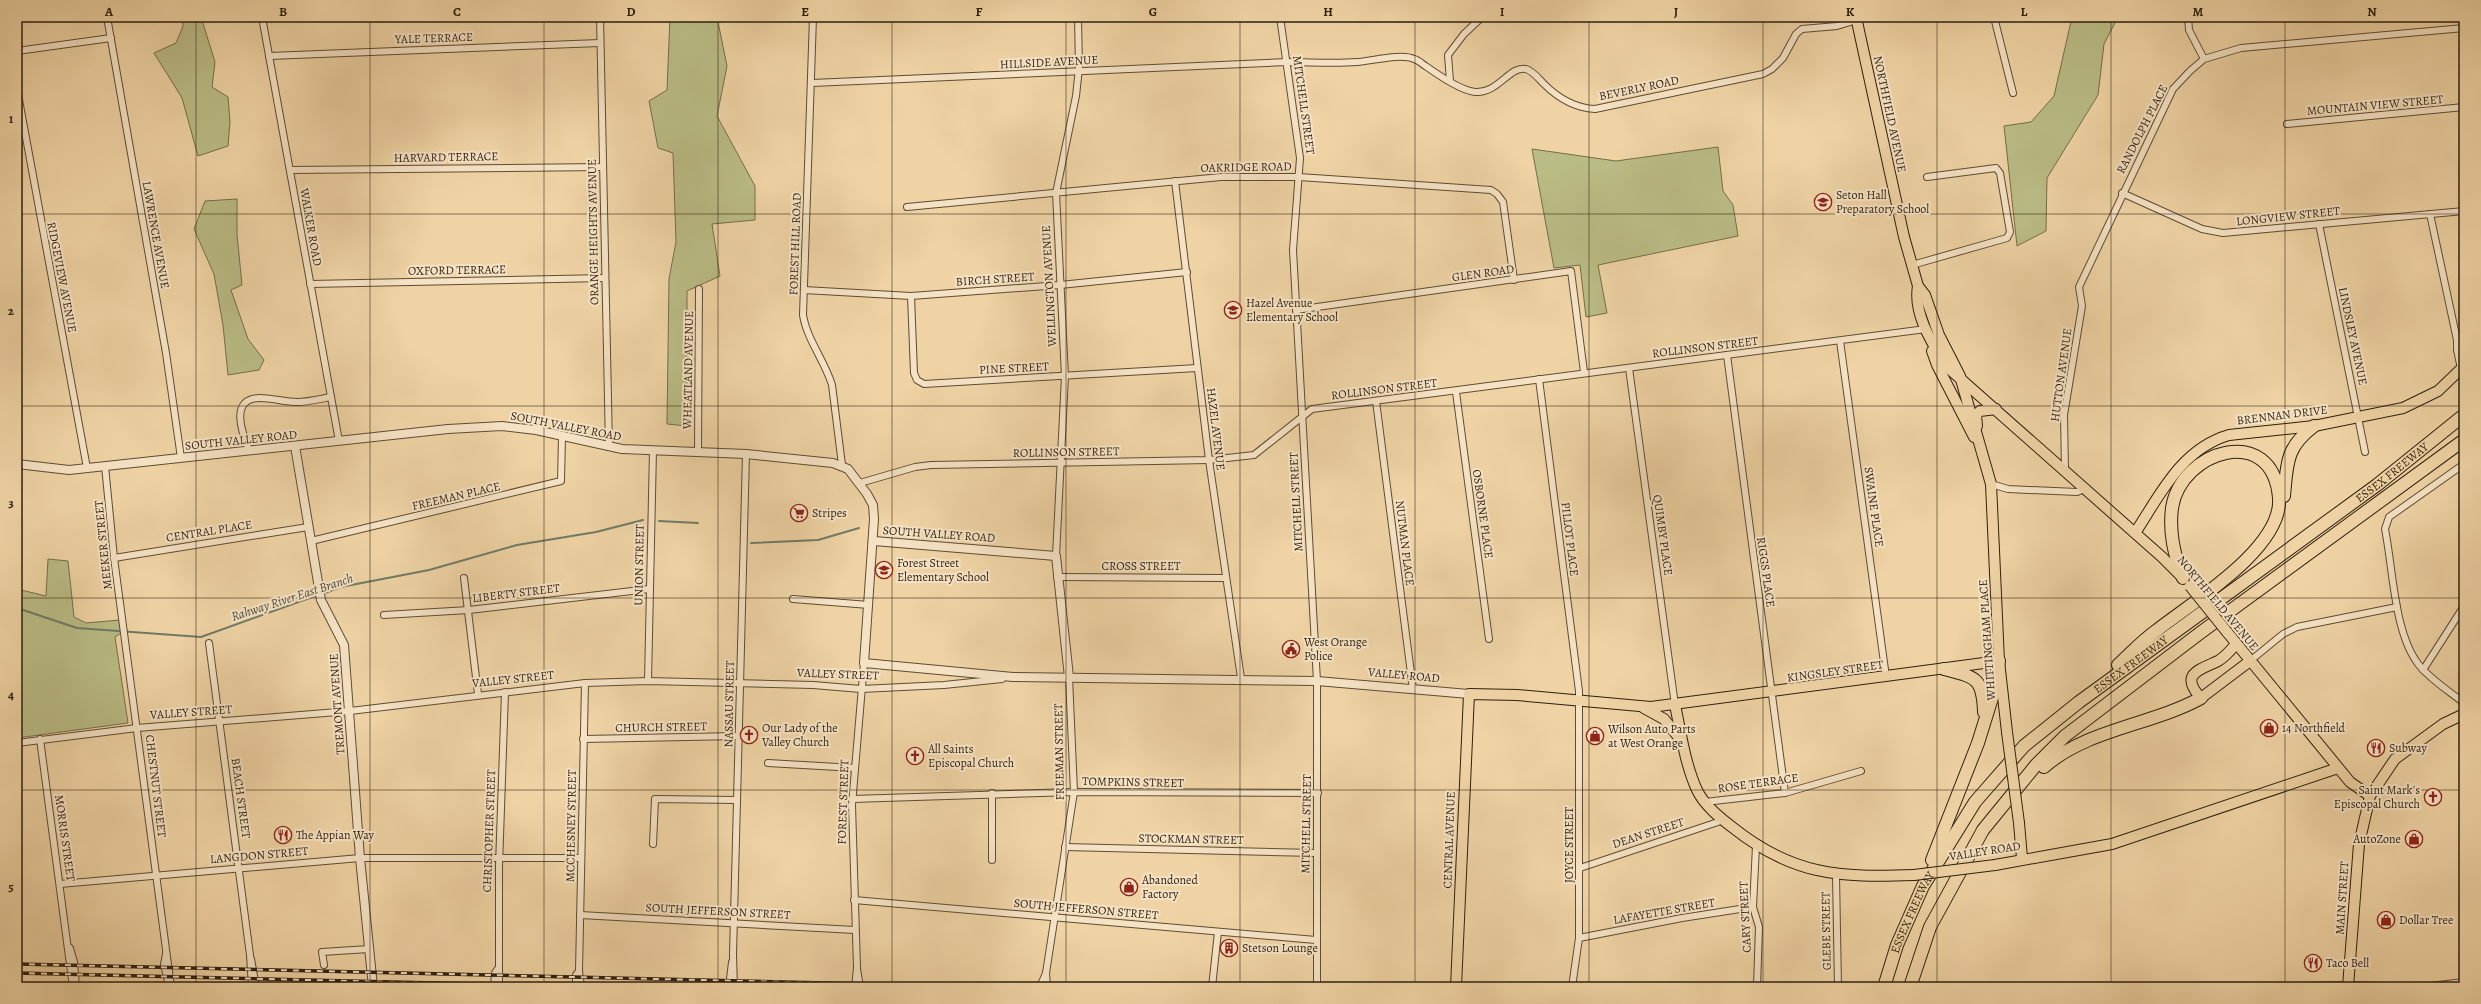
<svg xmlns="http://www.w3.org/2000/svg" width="2481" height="1004" font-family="Alegreya,serif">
<rect width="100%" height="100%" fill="#efd3a4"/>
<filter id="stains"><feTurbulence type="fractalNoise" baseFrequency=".005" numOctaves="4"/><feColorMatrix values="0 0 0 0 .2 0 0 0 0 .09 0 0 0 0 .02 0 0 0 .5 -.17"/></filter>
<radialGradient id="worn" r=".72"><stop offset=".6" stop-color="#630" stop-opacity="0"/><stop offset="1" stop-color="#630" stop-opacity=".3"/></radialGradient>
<g fill="#babc85" stroke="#746e4a">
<path d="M183,17H201L215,62L212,87L228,97L230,122L228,146L198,156L182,98L154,53L176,43L183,26Z"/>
<path d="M670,17H717L727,66L717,116L755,186V220L712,224L720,276L687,291V426L667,424L669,279L676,242L673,153L658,148L649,101L667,90Z"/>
<path d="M2072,17H2118L2104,44L2098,95L2047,178L2046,231L2017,246L2004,126L2031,122L2054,96Z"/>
<path d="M1718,147L1723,191L1733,205L1738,236L1598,265L1607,313L1586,317L1580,265L1554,268L1532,149L1616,161Z"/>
<path d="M237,199V234L242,285L231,290L248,339L264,360L259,370L228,375L223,325L214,274L194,229L205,201Z"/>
<path d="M48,559L68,561L74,617L86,623L120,620L121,633L115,637L128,723L17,738V589L46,596Z"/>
</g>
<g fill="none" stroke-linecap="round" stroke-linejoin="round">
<g stroke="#6f7b69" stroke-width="2">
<path d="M659,521L698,523"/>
<path d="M751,543L818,540L859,528"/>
<path d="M322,594L341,587L429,570L517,545L596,532L643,520"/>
<path d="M17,608L77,628L201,637L318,595"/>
</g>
<defs>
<g id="minor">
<path d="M107,17L166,353L181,458"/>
<path d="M262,17L339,441"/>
<path d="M600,17L609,447"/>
<path d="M813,17L803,315C807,340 825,361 832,385L842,465"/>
<path d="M1280,17L1300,158L1293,250L1317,681V987"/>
<path d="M1994,17L2013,93"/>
<path d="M2188,17L2189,30L2204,59"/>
<path d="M17,51L111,38"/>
<path d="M269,56L600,43"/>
<path d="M1450,81L1448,55L1464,34L1482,17"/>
<path d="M812,83L1287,62C1310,62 1334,64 1357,62C1372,61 1401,53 1414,59C1419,60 1423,65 1427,67C1440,76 1460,90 1475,92C1498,94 1510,65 1526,69C1533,71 1539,79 1544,84C1558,98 1575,108 1595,109L1763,74L1772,69L1783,58L1796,34L1802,29L1837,26L1857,20"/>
<path d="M17,89L87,468"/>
<path d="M2287,124L2464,107"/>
<path d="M290,170L603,167"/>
<path d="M1175,181L1209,460L1241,678"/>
<path d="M2122,193L2202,229L2223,233L2464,211"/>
<path d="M907,207L1221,177H1299L1491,190L1497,194L1503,202L1514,280"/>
<path d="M2430,214L2457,340V350L2461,369"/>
<path d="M2319,224L2365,452"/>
<path d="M1912,265L2007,238L2010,232L2000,173L1996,168L1927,177"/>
<path d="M310,284L605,278"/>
<path d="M804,290L911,296L1060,285L1187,272"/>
<path d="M911,296L914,373L917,380L924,384L1197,368"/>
<path d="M1296,310L1571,271L1584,372"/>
<path d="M2457,340L2464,349"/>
<path d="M1840,341L1886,677"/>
<path d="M1727,355L1785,793"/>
<path d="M1629,368L1675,705"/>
<path d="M1539,379L1579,691V938L1572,987"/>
<path d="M1456,392L1489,639"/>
<path d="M1376,401L1413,689"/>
<path d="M249,450C242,433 229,398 260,398C272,398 285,402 297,402C308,402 320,399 331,397"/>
<path d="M698,451L699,289"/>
<path d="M2464,464L2389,517L2385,529C2393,568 2394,634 2419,665C2431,680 2449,691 2464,703"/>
<path d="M105,466L114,558L171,987"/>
<path d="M2065,471L2064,415L2082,306L2079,287L2173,89L2190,71L2204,59L2241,48L2464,28"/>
<path d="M860,483L915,467L931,465L1209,460L1254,455L1312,409L1926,329"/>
<path d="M1991,484L2008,489L2077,492L2084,489"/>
<path d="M311,541L561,481L562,436"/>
<path d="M1056,556L1065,376L1056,193L1076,96L1079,68L1078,17"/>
<path d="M114,558L308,527"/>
<path d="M1057,577L1225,578"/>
<path d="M464,578L478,694"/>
<path d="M793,599L869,605"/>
<path d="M384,615L469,610L649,589"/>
<path d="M209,643L250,955L252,987"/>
<path d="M2250,661L2283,634L2297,627L2397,607"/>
<path d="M2423,670L2464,606"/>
<path d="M648,681L653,450"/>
<path d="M40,739L73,987"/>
<path d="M583,739L739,736"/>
<path d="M17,743L137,728L350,711L585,683L648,681L813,685L861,689L944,685L1002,679"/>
<path d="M768,763L855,768"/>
<path d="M852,799L1074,792L1318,793"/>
<path d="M1705,802L1785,793L1861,771"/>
<path d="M653,844L655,799L737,800"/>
<path d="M1756,846L1753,907L1759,927L1757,987"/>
<path d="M1065,847L1316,853"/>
<path d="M992,860V793"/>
<path d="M1580,868L1724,820"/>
<path d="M1836,875L1838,987"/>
<path d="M60,884L360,858H581"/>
<path d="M854,900L1316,940"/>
<path d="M580,915L855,930"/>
<path d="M1579,938L1682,918L1753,907"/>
<path d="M70,948L74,962L76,987"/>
<path d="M166,954L164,964L169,987"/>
<path d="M251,959L256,987"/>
<path d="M324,965L322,952L369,949"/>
<path d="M857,969L860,987"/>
<path d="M494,987L495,973L497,970"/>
<path d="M499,987V866L505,692"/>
<path d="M576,987V975L579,971"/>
<path d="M581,987L579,971L585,683"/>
<path d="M729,987L732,962"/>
<path d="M734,987L733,955L746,454"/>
<path d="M855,987L857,968L852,805L864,663"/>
<path d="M1040,987L1046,973"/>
<path d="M1047,987L1046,973L1074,792L1069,677"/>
<path d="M1212,987L1218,932"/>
<path d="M2238,987L2348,985L2419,987"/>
<path d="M2421,987L2464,982"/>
</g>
<g id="tertiary">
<path d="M295,446L321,600L344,645L360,858L373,987"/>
<path d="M17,464L69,470L448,429L502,426L536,430L622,449L746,454L833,463L848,469L867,494L873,505L874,519L864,663L1013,677L1317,681L1469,694"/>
<path d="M874,541L1056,556L1069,677"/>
</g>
<g id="primary">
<path d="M1856,17L1904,237L1918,286L1925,295L1939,335L1960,376L1991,484L1999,661L2007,732"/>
<path d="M1918,286C1913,314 1932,343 1946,366L2162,557L2182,577"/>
<path d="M1932,351L1937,365L1974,437"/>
<path d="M1977,426L1976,415L1980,411L1996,409"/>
<path d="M2135,533C2160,495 2181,449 2229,435L2314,426L2403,408L2438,391L2464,366"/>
<path d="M2227,632L2350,782L2370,796"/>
<path d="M2236,644C2231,650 2225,657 2218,661C2199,670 2179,674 2201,698L2250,661"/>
<path d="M1675,705C1681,733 1685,764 1697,790C1704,805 1719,817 1732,827C1792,875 1839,878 1914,875"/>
<path d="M1644,708L1664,719L1681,740"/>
<path d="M2019,823L2022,858"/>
<path d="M1995,865L2112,844L2338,768"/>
<path d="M1456,987L1469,694L1517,695L1651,707L1999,661"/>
<path d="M2348,987L2359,844L2370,796L2395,759L2443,724L2464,714"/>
</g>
<g id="motorway">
<path d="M2284,496C2287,463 2286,447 2314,426"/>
<path d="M2118,665C2130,654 2142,641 2156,631C2191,603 2283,548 2279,498C2273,422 2181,450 2172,508C2169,533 2174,554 2183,578"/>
<path d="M1944,669C1975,677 1983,677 1984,712"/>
<path d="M2044,767C2087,729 2152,725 2201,698"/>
<path d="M1932,860L1978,743L1992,698L1999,661"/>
<path id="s1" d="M1884,987L1897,945L1923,886L1975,802L2024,746L2079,702L2377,485L2464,415"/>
<path d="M1910,987L1930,927L1983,830L2036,765L2065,736L2200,633L2464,440"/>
</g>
</defs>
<use href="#minor" stroke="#5e4c34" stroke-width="8"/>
<use href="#tertiary" stroke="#5e4c34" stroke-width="10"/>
<use href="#primary" stroke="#2e1f0f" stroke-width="12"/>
<use href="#motorway" stroke="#2e1f0f" stroke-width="14"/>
<use href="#minor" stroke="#f5e2c4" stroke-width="6"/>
<use href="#tertiary" stroke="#f5e2c4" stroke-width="8"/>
<use href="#primary" stroke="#efd3a4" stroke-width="10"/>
<use href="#motorway" stroke="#efd3a4" stroke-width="12"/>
<defs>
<g id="rail">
<path d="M17,964L1000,987"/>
<path d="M17,973L603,987"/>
</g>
</defs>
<use href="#rail" stroke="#2e1f0f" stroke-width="3.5"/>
<use href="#rail" stroke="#f5e2c4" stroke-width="2" stroke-dasharray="6" stroke-linecap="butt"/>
<defs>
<g id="primary-bridge">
<path d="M2190,586L2227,632"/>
<path d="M2007,732L2019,823"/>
<path d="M1914,875L1995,865"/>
</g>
</defs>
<use href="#primary-bridge" stroke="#2e1f0f" stroke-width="12" stroke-linecap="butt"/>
<use href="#primary-bridge" stroke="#efd3a4" stroke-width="10"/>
</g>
<path fill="none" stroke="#2e1f0f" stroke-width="1" stroke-opacity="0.55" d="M196,17V987M370,17V987M544,17V987M718,17V987M892,17V987M1066,17V987M1240,17V987M1415,17V987M1589,17V987M1763,17V987M1937,17V987M2111,17V987M2285,17V987M17,214H2464M17,406H2464M17,598H2464M17,790H2464"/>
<defs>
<symbol id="school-ring" viewBox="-11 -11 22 22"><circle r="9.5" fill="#f5e2c4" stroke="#8f2418" stroke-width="1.5"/><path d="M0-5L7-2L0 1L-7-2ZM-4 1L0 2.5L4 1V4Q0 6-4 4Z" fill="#8f2418"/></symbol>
<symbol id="supermarket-ring" viewBox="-11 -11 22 22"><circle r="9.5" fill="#f5e2c4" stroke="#8f2418" stroke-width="1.5"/><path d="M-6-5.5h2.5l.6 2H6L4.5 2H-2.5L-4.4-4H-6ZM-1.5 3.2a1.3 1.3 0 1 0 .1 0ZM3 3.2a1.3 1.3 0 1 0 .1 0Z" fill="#8f2418"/></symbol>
<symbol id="civic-ring" viewBox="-11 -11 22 22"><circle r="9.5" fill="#f5e2c4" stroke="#8f2418" stroke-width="1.5"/><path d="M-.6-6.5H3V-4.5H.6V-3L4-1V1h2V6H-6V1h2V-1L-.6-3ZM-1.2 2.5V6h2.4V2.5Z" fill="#8f2418"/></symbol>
<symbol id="shop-ring" viewBox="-11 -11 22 22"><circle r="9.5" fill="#f5e2c4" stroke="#8f2418" stroke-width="1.5"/><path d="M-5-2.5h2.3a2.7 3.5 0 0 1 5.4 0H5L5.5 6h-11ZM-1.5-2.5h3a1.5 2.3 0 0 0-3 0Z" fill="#8f2418"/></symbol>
<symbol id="church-ring" viewBox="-11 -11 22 22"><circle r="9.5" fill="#f5e2c4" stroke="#8f2418" stroke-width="1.5"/><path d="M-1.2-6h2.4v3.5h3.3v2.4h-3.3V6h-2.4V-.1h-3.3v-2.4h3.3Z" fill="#8f2418"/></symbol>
<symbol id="restaurant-ring" viewBox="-11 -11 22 22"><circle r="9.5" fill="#f5e2c4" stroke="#8f2418" stroke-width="1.5"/><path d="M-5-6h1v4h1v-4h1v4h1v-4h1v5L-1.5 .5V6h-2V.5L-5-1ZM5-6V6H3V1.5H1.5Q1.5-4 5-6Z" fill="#8f2418"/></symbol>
<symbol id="building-ring" viewBox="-11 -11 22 22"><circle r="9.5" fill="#f5e2c4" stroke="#8f2418" stroke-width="1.5"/><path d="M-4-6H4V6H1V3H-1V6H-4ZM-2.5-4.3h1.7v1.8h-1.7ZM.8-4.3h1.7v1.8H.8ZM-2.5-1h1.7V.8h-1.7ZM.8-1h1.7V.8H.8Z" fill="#8f2418"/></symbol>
</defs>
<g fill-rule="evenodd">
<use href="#school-ring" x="1813" y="192" width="20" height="20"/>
<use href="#school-ring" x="1223" y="300" width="20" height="20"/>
<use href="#supermarket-ring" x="789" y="503" width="20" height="20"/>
<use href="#school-ring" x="874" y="560" width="20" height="20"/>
<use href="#civic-ring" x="1281" y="639" width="20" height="20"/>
<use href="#shop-ring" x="2259" y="718" width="20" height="20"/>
<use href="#church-ring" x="739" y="725" width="20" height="20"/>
<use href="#shop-ring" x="1585" y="726" width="20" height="20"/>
<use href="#restaurant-ring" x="2366" y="738" width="20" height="20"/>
<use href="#church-ring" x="905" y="746" width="20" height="20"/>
<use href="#church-ring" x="2423" y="787" width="20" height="20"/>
<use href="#restaurant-ring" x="273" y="825" width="20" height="20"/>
<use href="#shop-ring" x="2404" y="829" width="20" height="20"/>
<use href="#shop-ring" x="1119" y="877" width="20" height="20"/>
<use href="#shop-ring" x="2376" y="910" width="20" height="20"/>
<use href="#building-ring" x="1219" y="938" width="20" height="20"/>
<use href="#restaurant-ring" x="2303" y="953" width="20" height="20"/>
</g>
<g text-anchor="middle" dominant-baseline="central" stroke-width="4" stroke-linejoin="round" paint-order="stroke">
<g font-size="12" fill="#2e1f0f" stroke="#f5e2c4">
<text transform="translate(434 38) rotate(-2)">YALE TERRACE</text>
<text transform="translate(1049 62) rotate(-3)">HILLSIDE AVENUE</text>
<text transform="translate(1639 88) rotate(-12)">BEVERLY ROAD</text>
<text transform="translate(1304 105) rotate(82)">MITCHELL STREET</text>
<text transform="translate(2375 105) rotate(-5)">MOUNTAIN VIEW STREET</text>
<text transform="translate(1890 114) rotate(78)">NORTHFIELD AVENUE</text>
<text transform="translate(2142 129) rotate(-63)">RANDOLPH PLACE</text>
<text transform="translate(446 157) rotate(-1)">HARVARD TERRACE</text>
<text transform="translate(1246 167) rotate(-1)">OAKRIDGE ROAD</text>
<text transform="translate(2288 216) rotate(-6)">LONGVIEW STREET</text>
<text transform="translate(311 227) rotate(80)">WALKER ROAD</text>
<text transform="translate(593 232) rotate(-91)">ORANGE HEIGHTS AVENUE</text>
<text transform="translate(156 235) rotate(80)">LAWRENCE AVENUE</text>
<text transform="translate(795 244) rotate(-88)">FOREST HILL ROAD</text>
<text transform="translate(457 270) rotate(-1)">OXFORD TERRACE</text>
<text transform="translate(1483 273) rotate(-8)">GLEN ROAD</text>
<text transform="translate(62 277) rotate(79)">RIDGEVIEW AVENUE</text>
<text transform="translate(995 279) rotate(-4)">BIRCH STREET</text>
<text transform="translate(1049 286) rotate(-93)">WELLINGTON AVENUE</text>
<text transform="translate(2353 336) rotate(78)">LINDSLEY AVENUE</text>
<text transform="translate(1705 347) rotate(-7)">ROLLINSON STREET</text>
<text transform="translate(1014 368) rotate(-3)">PINE STREET</text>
<text transform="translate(688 370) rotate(-89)">WHEATLAND AVENUE</text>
<text transform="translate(2061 375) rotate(-82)">HUTTON AVENUE</text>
<text transform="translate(1384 389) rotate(-7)">ROLLINSON STREET</text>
<text transform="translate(2282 415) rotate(-7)">BRENNAN DRIVE</text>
<text transform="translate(566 426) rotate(11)">SOUTH VALLEY ROAD</text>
<text transform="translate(1216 429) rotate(83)">HAZEL AVENUE</text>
<text transform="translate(241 440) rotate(-6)">SOUTH VALLEY ROAD</text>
<text transform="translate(1066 452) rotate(-1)">ROLLINSON STREET</text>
<text stroke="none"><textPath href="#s1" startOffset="740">ESSEX FREEWAY</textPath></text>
<text transform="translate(456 496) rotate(-13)">FREEMAN PLACE</text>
<text transform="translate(1296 502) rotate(-93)">MITCHELL STREET</text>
<text transform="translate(1874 507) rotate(82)">SWAINE PLACE</text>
<text transform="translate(1483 514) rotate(82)">OSBORNE PLACE</text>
<text transform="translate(209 531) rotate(-9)">CENTRAL PLACE</text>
<text transform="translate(939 534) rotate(4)">SOUTH VALLEY ROAD</text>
<text transform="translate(1663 535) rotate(82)">QUIMBY PLACE</text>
<text transform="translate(1570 539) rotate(83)">PILLOT PLACE</text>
<text transform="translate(1405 543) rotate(83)">NUTMAN PLACE</text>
<text transform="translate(103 545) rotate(-96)">MEEKER STREET</text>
<text transform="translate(639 565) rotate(-89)">UNION STREET</text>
<text x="1141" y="566">CROSS STREET</text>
<text transform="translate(1766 572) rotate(82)">RIGGS PLACE</text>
<text transform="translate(516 593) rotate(-7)">LIBERTY STREET</text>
<text transform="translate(2218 603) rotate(50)">NORTHFIELD AVENUE</text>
<text transform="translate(1987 640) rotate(-94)">WHITTINGHAM PLACE</text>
<text stroke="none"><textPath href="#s1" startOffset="416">ESSEX FREEWAY</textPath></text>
<text transform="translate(1835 671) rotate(-8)">KINGSLEY STREET</text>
<text transform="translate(838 674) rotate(2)">VALLEY STREET</text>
<text transform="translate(1404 675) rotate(5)">VALLEY ROAD</text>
<text transform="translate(513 679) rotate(-6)">VALLEY STREET</text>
<text transform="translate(337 704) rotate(-94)">TREMONT AVENUE</text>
<text transform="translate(729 704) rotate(-89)">NASSAU STREET</text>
<text transform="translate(191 712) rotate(-4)">VALLEY STREET</text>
<text transform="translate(661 727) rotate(-1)">CHURCH STREET</text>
<text transform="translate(1059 752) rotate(-91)">FREEMAN STREET</text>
<text transform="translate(1133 782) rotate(1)">TOMPKINS STREET</text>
<text transform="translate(1758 783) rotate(-8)">ROSE TERRACE</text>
<text transform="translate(156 786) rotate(83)">CHESTNUT STREET</text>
<text transform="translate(241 798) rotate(82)">BEACH STREET</text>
<text transform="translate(843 802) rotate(-88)">FOREST STREET</text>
<text transform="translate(1306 824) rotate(-89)">MITCHELL STREET</text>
<text transform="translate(571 826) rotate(-89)">MCCHESNEY STREET</text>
<text transform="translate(489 831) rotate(-88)">CHRISTOPHER STREET</text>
<text transform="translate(1648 833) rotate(-18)">DEAN STREET</text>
<text transform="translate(65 838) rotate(82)">MORRIS STREET</text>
<text transform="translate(1191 839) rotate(1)">STOCKMAN STREET</text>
<text transform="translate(1449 840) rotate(-88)">CENTRAL AVENUE</text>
<text transform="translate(1569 845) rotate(-90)">JOYCE STREET</text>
<text transform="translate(1985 851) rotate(-9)">VALLEY ROAD</text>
<text transform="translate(259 855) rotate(-5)">LANGDON STREET</text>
<text transform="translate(2342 898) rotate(-86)">MAIN STREET</text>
<text transform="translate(1086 909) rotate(5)">SOUTH JEFFERSON STREET</text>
<text transform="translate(718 911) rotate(3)">SOUTH JEFFERSON STREET</text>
<text transform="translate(1664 911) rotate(-10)">LAFAYETTE STREET</text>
<text stroke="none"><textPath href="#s1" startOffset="80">ESSEX FREEWAY</textPath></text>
<text transform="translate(1745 917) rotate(-93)">CARY STREET</text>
<text transform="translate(1826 931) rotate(-91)">GLEBE STREET</text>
</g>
<g font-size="12" fill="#2e1f0f" stroke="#f5e2c4" text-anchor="start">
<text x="1836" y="195">Seton Hall<tspan x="1836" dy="14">Preparatory School</tspan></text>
<text x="1246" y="303">Hazel Avenue<tspan x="1246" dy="14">Elementary School</tspan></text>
<text x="812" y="513">Stripes</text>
<text x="897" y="563">Forest Street<tspan x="897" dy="14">Elementary School</tspan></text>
<text x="1304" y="642">West Orange<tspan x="1304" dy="14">Police</tspan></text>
<text x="762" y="728">Our Lady of the<tspan x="762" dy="14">Valley Church</tspan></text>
<text x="2282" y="728">14 Northfield</text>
<text x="1608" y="729">Wilson Auto Parts<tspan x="1608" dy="14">at West Orange</tspan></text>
<text x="2389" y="748">Subway</text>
<text x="928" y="749">All Saints<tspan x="928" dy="14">Episcopal Church</tspan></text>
<text x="2420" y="790" text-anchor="end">Saint Mark's<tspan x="2420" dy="14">Episcopal Church</tspan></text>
<text x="296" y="835">The Appian Way</text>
<text x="2401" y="839" text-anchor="end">AutoZone</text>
<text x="1142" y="880">Abandoned<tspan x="1142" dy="14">Factory</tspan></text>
<text x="2399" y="920">Dollar Tree</text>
<text x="1242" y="948">Stetson Lounge</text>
<text x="2326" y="963">Taco Bell</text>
</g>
<g font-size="13" font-style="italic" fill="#4e4d3c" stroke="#f5e2c4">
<text transform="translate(292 597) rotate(-18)">Rahway River East Branch</text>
</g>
</g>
<rect width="2481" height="1004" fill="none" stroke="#efd3a4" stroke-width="44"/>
<rect x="22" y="22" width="2437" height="960" fill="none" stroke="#2e1f0f" stroke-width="1.5"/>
<g font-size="13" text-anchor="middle" font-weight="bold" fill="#2e1f0f">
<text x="109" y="16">A</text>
<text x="283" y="16">B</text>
<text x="457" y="16">C</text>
<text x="631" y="16">D</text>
<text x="805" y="16">E</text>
<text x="979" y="16">F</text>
<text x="1153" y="16">G</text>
<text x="1328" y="16">H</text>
<text x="1502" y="16">I</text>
<text x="1676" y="16">J</text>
<text x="1850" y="16">K</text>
<text x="2024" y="16">L</text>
<text x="2198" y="16">M</text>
<text x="2372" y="16">N</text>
<text x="11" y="123">1</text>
<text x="11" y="315">2</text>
<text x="11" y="507">3</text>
<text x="11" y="699">4</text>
<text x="11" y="891">5</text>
</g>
<rect width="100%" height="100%" filter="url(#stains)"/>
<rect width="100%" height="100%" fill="url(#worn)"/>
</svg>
